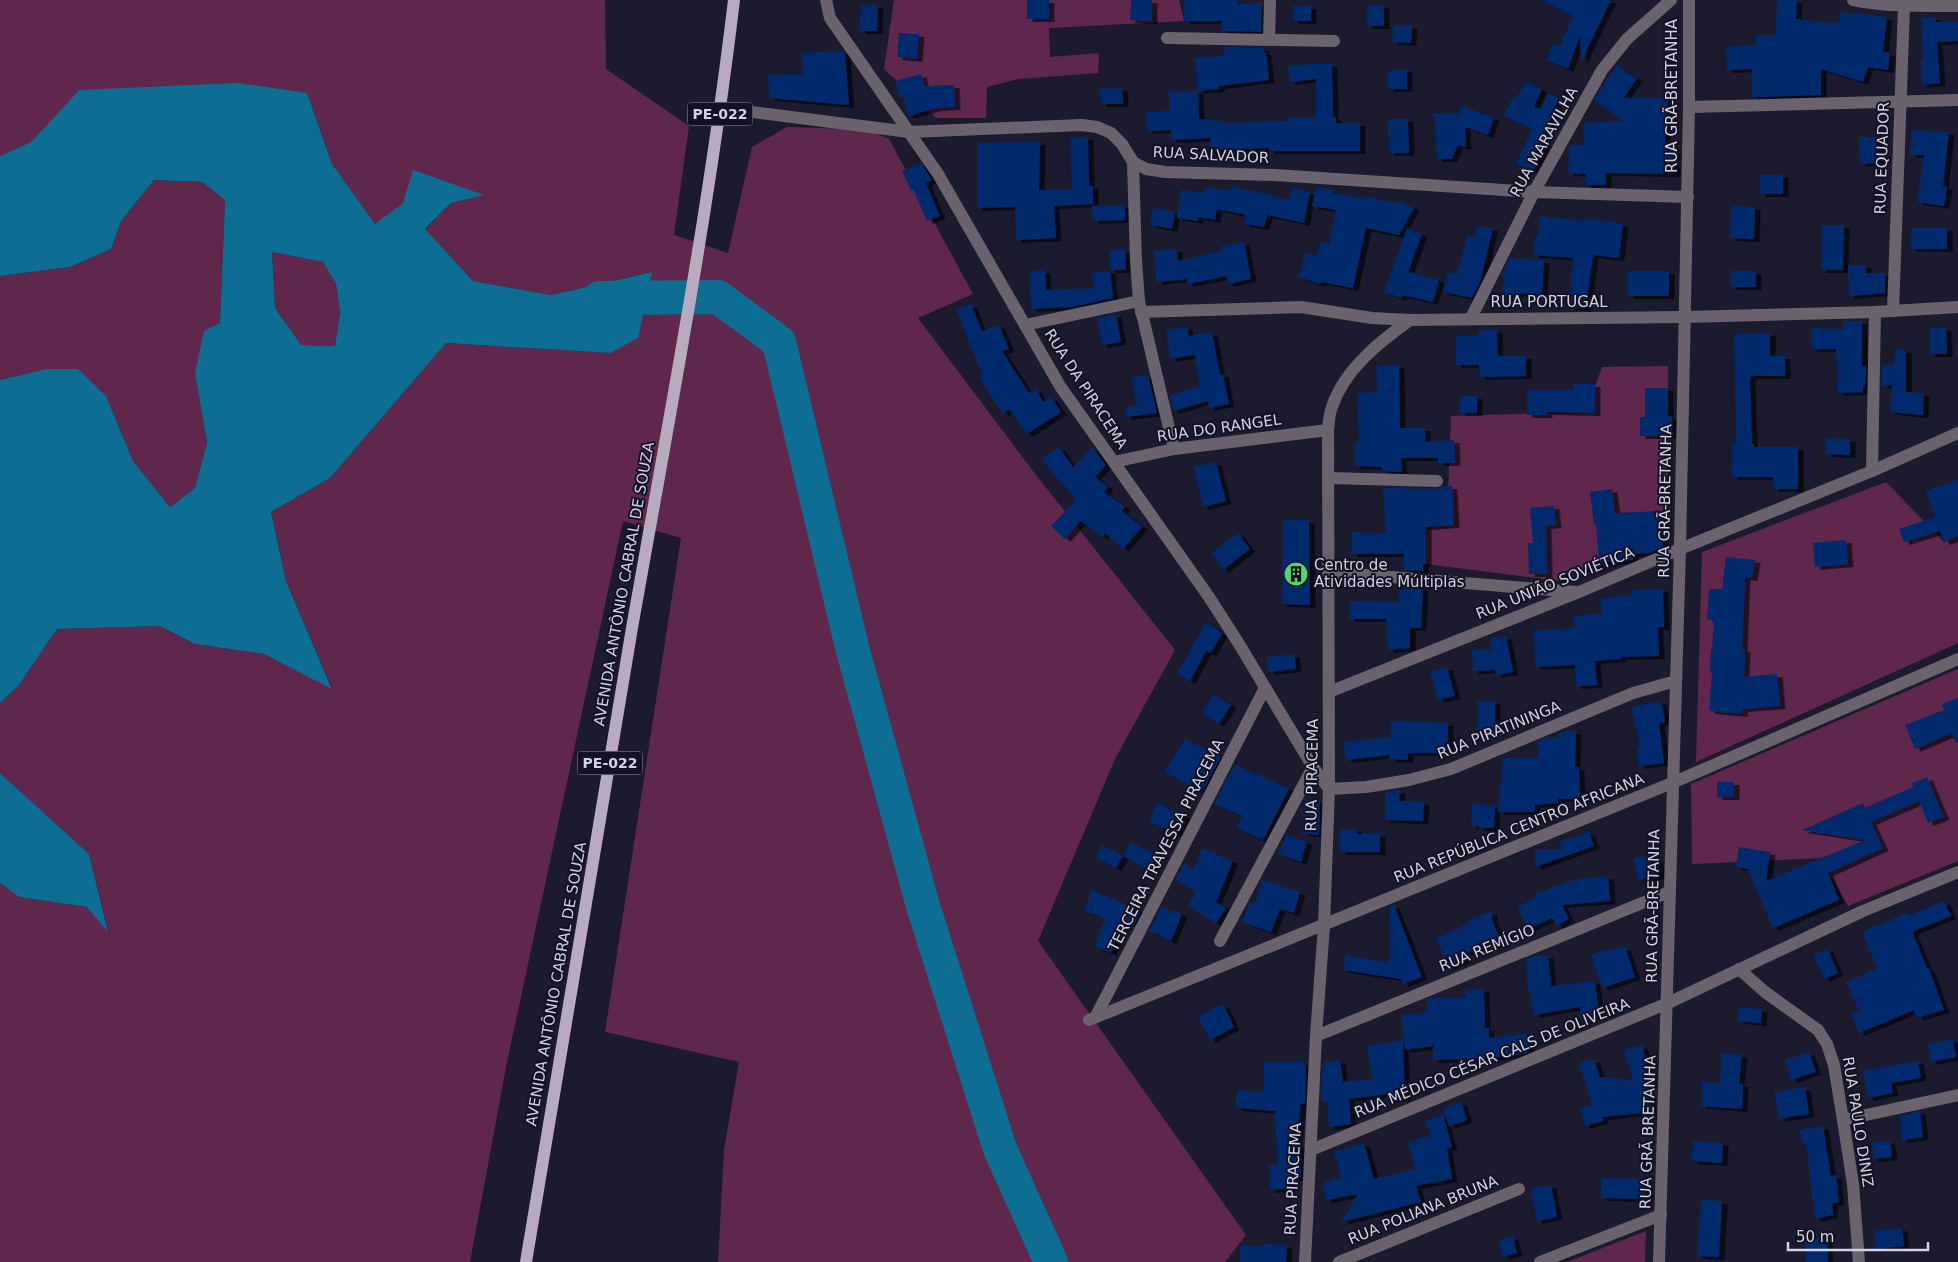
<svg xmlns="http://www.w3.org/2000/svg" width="1958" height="1262" font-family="'DejaVu Sans',sans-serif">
<defs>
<filter id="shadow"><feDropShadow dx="5.5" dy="3" stdDeviation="0" flood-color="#0009"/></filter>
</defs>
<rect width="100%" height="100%" fill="#1c1a2e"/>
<g fill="#60274c">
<path d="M0,0H605L606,69L689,126L674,235L728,253L752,147L787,127L847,129L873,132L889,139L973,294L918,318L1036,475L1175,650L1115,759L1038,941L1246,1235L1225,1262H718L724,1150L739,1062L605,1032L681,538L623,521L507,1062L470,1262H0V883L19,897L87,907L108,931L89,854L0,773V703L19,685L57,629L160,626L195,644L264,654L332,688L286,581L271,512L330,478L446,343L610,353L651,272L551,295L473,281L425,230L451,203L483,195L403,203L375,225L332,164L307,93L79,90L31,142L0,156Z"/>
<path d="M894,0H1179L1184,21L1049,28L1050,57L1099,53L1098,73L1018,79L987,87L986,118H936L884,69Z"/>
<path d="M154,180L202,182L225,200L220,323L195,372L207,443L195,488L170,507L133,461L106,396L46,369L0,380V276L70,267L111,249L121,221Z"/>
<path d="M272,252L323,262L336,284L340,313L335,346L301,345L275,308Z"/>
<path d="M1668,366V524L1559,581L1426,564V530L1447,523L1451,416L1586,412L1602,367Z"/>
<path d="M1886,482L1944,542L1958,533V643L1696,762L1702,552Z"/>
<path d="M1958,669V861L1848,906L1821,858L1692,864L1691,784Z"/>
<path d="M1646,1231L1645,1262H1567Z"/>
</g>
<g fill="#0e6d93" fill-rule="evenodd">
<path d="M238,83L307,93L332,164L375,224L403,203L413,170L484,195L451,203L425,229L473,281L551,295L652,272L638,338L610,353L446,343L330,478L271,512L286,581L332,689L264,654L195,644L160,626L57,629L19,685L0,703V380L46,369H78L106,396L133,461L170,507L195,488L207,443L195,373L204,331L220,323L225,200L202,182L154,180L121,221L111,249L70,267L0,276V156L31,142L79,90ZM272,252L323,262L336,284L340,313L335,346L301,345L275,308Z"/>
<path d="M0,773L89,854L108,932L87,907L19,897L0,883Z"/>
</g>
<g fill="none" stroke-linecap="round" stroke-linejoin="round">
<path stroke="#0e6d93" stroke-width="34" d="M600,298L718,297L779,342L852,647L923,906L1000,1149L1051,1262"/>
</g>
<g fill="#002a6c" filter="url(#shadow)">
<rect x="1027" y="0" width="22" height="19"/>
<path d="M1131,0H1152V21L1130,20Z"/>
<path d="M1184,0H1238V4L1262,3L1261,32L1222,31V21H1184Z"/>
<path d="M1541,0H1611L1581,62L1580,35L1568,69L1546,60L1552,44L1559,47L1573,16Z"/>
<path d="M1777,0H1797L1796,19L1839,23L1841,12L1887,17L1883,52L1890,53L1888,70L1868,67L1863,82L1821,69V95L1752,97V69L1727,70L1726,47L1756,45V35H1775Z"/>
<path d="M861,4L878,5L877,31H860Z"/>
<rect x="1367" y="5" width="17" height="21"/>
<rect x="1293" y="6" width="18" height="15"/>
<path d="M1936,17V22L1958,21V41L1937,42L1940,83L1922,85L1920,61H1923L1921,18Z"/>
<path d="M1393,25L1412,26L1411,43L1392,42Z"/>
<path d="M899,33L919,34L917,59L897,57Z"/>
<path d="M1223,47L1263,48L1264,52H1266L1269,80L1219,86V89L1198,91L1195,58L1224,56Z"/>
<path d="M843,51L845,54L849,105L769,98L768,75L803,74L801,53Z"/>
<path d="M1310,64H1332L1333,117H1336V123H1360V151H1269V148L1210,150L1211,138L1171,140V130L1147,131L1146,112L1169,111V92L1198,91L1199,119L1224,121V123L1288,121V117H1316V79L1290,82L1288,66Z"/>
<path d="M1617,65L1637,79L1623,98H1668V112H1666L1665,150H1675V174L1606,173V185H1586V174L1568,173L1569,145H1584L1583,123L1624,121L1594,100Z"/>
<path d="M1407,69V89H1388V73L1390,72V70Z"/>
<path d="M921,74L924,86L954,85L955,107L936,108L908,116L903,96L899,97L895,81Z"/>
<path d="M1525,82L1542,89L1534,107L1541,109L1548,93L1558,98L1542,143H1545L1533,171L1516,164L1532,129L1504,116L1513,97L1516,99Z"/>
<path d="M1122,88L1123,104H1101L1100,89Z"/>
<path d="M1460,105L1494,118L1488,135L1465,127L1466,147L1458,145L1452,159H1437L1435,116L1430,114L1460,113Z"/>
<path d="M1388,119H1408L1409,153H1389Z"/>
<path d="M1912,130L1949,132L1943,186L1947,187L1944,206L1917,202L1924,155H1910Z"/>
<path d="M1088,137L1089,186H1093V204L1054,206L1056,238L1016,240L1015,207L977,208V143L1040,142L1039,190L1072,189L1070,138Z"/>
<path d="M1859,137H1877L1878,163L1860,164Z"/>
<path d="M921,163L932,180L926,183L940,216L927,221L913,189L911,190L902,171Z"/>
<rect x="1760" y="175" width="23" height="19"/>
<path d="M1232,186L1289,200L1292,188L1310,192L1304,223L1267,215L1264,227L1244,224L1246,215L1217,209L1215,220L1198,217V221L1177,218L1181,190L1204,193L1205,187L1231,191Z"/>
<path d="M1316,187L1334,190V193L1364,199V196L1397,203L1399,200L1414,208L1399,235L1366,228L1353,288L1321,282L1320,284L1299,277L1305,253L1316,256L1320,242L1329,244L1336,210L1312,206Z"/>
<path d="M1125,205V220L1093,221L1092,206Z"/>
<path d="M1731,206L1755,207L1754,239L1730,238Z"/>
<path d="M1153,208L1175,212L1172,229L1150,225Z"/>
<path d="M1540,216L1585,221L1586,218L1623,224L1619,258L1593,255L1586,309L1568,307L1573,258L1533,255L1535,236H1538Z"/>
<path d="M1821,225H1844L1843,270H1821Z"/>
<path d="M1477,226L1493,228L1480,282L1472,298L1443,292L1448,272L1457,274L1467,236L1476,237Z"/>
<path d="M1407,228L1422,234L1408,272L1439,280L1433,302L1402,295L1401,298L1384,292Z"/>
<rect x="1911" y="228" width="36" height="21"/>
<path d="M1244,242L1251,279L1228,284L1227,276L1188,284L1187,279L1157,282L1154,251L1177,249L1178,261L1222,251L1221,246Z"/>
<path d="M1109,250H1125L1126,270H1110Z"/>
<path d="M1510,258L1544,260L1542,295L1518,293V295H1503V272Z"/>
<path d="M1848,265H1866V273H1885V293L1849,296Z"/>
<path d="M1045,270L1046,290L1094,288L1092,273L1110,271L1113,298L1071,307L1031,309L1029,271Z"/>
<rect x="1628" y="271" width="41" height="25"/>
<path d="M1730,271H1756V287H1731Z"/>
<path d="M971,304L982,331L999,325L1009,349L1002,351L1029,393L1036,389L1043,402L1051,397L1061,412L1027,434L1009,409L1003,414L979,377L982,375L956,309Z"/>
<path d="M1116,314L1121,342L1102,345L1097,318Z"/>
<path d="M1843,321H1862V366H1866L1865,386H1863V392L1838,393L1836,349H1811L1812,328L1843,329Z"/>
<path d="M1187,326L1189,336L1212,332L1220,375L1223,374L1229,404L1209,408L1208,401L1173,411L1170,395L1200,386L1195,355L1170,359L1166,330Z"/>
<path d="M1930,328H1946L1947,354H1930Z"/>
<path d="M1479,330H1497L1498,355L1500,356H1526V376L1480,377L1479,365H1456V336L1479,335Z"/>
<path d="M1770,333V356H1785V376H1751L1750,380L1752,444H1754V447H1798V489H1773V477H1732V444H1736L1734,334Z"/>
<path d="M1895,349L1906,350V392L1924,393L1923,415L1890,412L1892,385L1882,386V365H1894Z"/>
<path d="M1399,365L1400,428H1425V442L1454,440L1455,463H1438V458H1401L1402,472L1382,471V467L1355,466V443H1359L1357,393L1377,392L1376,366Z"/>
<path d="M1148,375L1157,413L1126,417L1124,408L1136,405L1132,377Z"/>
<path d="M1573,384H1595V413L1547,412V415H1527V390H1573Z"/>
<path d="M1645,388H1668V417L1672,416V436H1640V417H1645Z"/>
<rect x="1460" y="396" width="17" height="17"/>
<path d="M1826,438L1850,439V455L1826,454Z"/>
<path d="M1059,447L1073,467L1092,447L1106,465L1095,477L1108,487L1104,492L1125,507L1122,511L1142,527L1123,549L1105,533L1103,537L1081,521L1065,539L1051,526L1076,500L1041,459Z"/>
<path d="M1216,462L1226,501L1203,507L1194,467Z"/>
<path d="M1958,480V537L1944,542L1940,531L1904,542L1899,529L1935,517L1926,491Z"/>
<path d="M1443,486H1452L1454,525L1426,527V564H1423V571L1404,570V554H1352V532L1386,533L1383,488L1437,489Z"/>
<path d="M1612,489L1615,513L1661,511L1663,547L1650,553L1632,554L1633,560L1599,563L1596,524H1594L1590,492Z"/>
<path d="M1554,506L1556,525L1546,526L1547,574H1529L1528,543H1533L1530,508Z"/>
<path d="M1283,520H1309L1310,605L1282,604Z"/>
<path d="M1238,533L1250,549L1223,570L1211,553Z"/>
<path d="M1846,540L1848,564L1815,567L1813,543Z"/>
<path d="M1726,557L1755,560L1752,578L1745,577L1742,649H1745L1744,677L1777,674L1780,706L1743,709L1742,714L1709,711L1712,672H1710L1711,649H1712L1714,620H1707L1709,589H1722Z"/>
<path d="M1404,586L1423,588L1421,628H1410V648L1388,650L1386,619H1349L1350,601L1399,602V590L1404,591Z"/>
<path d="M1663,589L1664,627H1658L1659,656L1621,657V659L1595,661L1597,685L1576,686L1575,665L1535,667L1534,630L1575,628L1573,616L1602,613L1600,599L1632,595V590Z"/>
<path d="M1206,622L1222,633L1211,653L1206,651L1190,681L1177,674Z"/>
<path d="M1506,636L1513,672L1496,675L1495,670L1473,671L1472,650L1492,649L1490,638Z"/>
<path d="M1294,654L1296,669L1268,672L1267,657Z"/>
<path d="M1447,667L1455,696L1438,700L1430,672Z"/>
<path d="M1214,694L1231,705L1219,724L1202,713Z"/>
<path d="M1958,698V743H1956L1952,733L1915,749L1905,725L1944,710L1942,704Z"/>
<rect x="1477" y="701" width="18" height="31"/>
<path d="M1661,701L1665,722L1659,723L1664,763L1639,766L1637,747L1640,746L1631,707Z"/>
<path d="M1391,721L1448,723V753H1408V760L1389,759L1390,755L1346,760L1343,742L1390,737Z"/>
<path d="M1564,731H1576L1575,767H1579L1580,798L1558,799V803L1535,805V812H1498L1503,758H1539L1538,742L1546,738L1559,737V733Z"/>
<path d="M1185,739L1221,756L1202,792L1164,772Z"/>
<path d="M1235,764L1256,775L1257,774L1289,789L1263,840L1236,828L1242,816L1214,804Z"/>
<path d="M1927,777L1944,817L1928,823L1919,801L1871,822L1883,848L1828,873L1839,900L1773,928L1748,869L1736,867L1739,847L1770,852L1766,881L1865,840L1802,830L1863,803L1865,808L1913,787L1912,783Z"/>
<rect x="1717" y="782" width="17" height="15"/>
<path d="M1400,790L1399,801L1424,802L1423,821L1385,820V792Z"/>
<path d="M1305,799L1320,800L1319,835L1302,833Z"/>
<path d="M1157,803L1185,816L1176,834L1149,822Z"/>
<path d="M1472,804L1495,805L1494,828H1479L1477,825L1471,827Z"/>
<path d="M1340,829H1356L1357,834H1380V852H1340Z"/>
<path d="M1589,832L1594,846L1535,867V849H1562L1559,842Z"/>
<path d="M1286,835L1307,842L1301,862L1279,854Z"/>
<path d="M1131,842L1157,856L1149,870L1123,856Z"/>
<path d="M1102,845L1123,856L1116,868L1096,858Z"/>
<path d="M1202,848L1233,861L1216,902L1226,908L1216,923L1188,906L1196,892L1175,880L1184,863L1194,869Z"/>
<path d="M1654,854L1655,860L1658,859L1660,876L1638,880L1634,858Z"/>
<path d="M1608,876L1610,901L1562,905L1569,919L1557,926L1552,918L1528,929L1517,907L1535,898V894L1575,879Z"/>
<path d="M1262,880L1300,892L1294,913L1280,909L1271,932L1242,922L1250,902L1255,904Z"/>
<path d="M1092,890L1141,911L1134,925L1125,921L1123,927L1121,926L1111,953L1095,947L1105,919L1084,910Z"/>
<path d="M1944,901L1951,916L1914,931L1913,934L1927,968H1929L1944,1010L1917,1018L1914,1010L1859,1033L1851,1014L1859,1010L1846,982L1877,968L1862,932L1907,913L1908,916Z"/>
<path d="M1394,905L1422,977L1403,984L1401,979L1343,970L1346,955L1389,963L1390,906Z"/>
<path d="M1161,907L1182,914L1171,941L1149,931Z"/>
<path d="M1492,911V919L1500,940L1464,954L1467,959L1449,967L1436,939L1469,923L1468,920Z"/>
<path d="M1625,947L1635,977L1602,988L1591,955L1612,948L1613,950Z"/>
<path d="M1828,949L1838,973L1824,979L1813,955Z"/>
<path d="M1548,955L1551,986L1595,981L1599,1014L1581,1016L1580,1007L1534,1015L1530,991H1528L1526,959L1534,956Z"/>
<path d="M1465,989H1484L1485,1028H1489V1038L1527,1034L1529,1052L1523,1054L1490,1058L1433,1060V1046L1405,1050L1401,1015L1427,1012V999L1431,998H1466Z"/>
<path d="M1223,1004L1234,1027L1210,1040L1198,1017Z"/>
<path d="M1739,1007L1762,1009L1761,1023L1738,1021Z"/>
<path d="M1953,1039L1956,1057L1931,1062L1927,1044Z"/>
<path d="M1403,1040L1405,1098L1389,1099L1388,1094L1349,1099L1351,1124L1329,1127L1327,1101L1321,1102L1323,1062L1340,1060L1343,1082L1373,1079L1367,1046Z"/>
<path d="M1642,1045L1647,1064H1645L1652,1116L1644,1118L1642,1113L1602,1117L1603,1121L1585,1126L1580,1108L1592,1105L1579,1063L1594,1059L1600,1077L1633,1080L1624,1050Z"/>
<path d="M1809,1052L1816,1072L1791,1080L1785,1060Z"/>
<path d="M1722,1053L1742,1055L1739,1084H1743L1742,1109L1701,1106L1702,1082L1720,1083Z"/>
<path d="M1918,1061L1921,1078L1891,1083L1893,1093L1868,1098L1863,1071Z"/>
<path d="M1264,1062H1304V1065L1306,1064L1305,1103L1301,1104L1296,1144H1300L1301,1177L1291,1178L1292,1188L1270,1190L1269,1165H1278L1275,1111L1236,1108L1237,1090L1264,1092Z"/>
<path d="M1805,1087L1809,1114L1779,1119L1774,1092Z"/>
<path d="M1461,1102L1467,1120L1449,1126L1443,1108Z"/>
<path d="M1920,1111L1923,1137L1902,1140L1900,1116Z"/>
<path d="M1443,1115L1452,1147L1447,1148L1452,1179L1416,1186L1421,1202L1341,1222L1358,1194L1326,1200L1323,1182L1342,1178L1334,1152L1364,1143L1374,1179L1415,1169L1408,1142L1430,1136L1426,1120Z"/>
<path d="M1823,1126L1831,1176L1836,1175L1839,1202L1832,1203L1833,1215L1815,1219L1806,1143L1802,1144L1800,1130Z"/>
<path d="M1693,1141L1723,1143L1722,1163L1692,1161Z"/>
<path d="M1890,1141L1892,1157L1873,1159L1872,1142Z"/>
<path d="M1601,1178L1647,1179V1199L1601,1198Z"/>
<path d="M1551,1185L1557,1217L1537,1221L1531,1188Z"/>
<path d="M1701,1199L1722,1201L1719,1257L1697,1256Z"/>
<path d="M1902,1228L1904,1246L1876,1249L1874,1231Z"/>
<path d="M1513,1236L1517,1253L1503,1257L1499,1240Z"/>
<path d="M1827,1237L1828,1262H1806L1805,1240Z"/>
<path d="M1264,1244L1287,1245L1286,1262H1240V1246H1264Z"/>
</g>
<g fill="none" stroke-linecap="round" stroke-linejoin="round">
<g stroke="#6a636d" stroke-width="12">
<path d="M826,0L830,18L938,174L1060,386L1209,597L1239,644L1313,767L1329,789L1366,787L1409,780L1451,769L1633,693L1676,681"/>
<path d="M1853,0C1889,7 1921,6 1958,6"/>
<path d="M1167,38L1334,41"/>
<path d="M1269,39L1270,0"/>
<path d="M1689,107L1958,100"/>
<path d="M721,108L909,132L1082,125L1097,127L1111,133L1122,144L1133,162L1146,169L1165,172L1275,175L1534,192L1688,197"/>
<path d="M1133,162L1136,261L1139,301L1174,449"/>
<path d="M1893,311L1904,7"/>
<path d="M1141,312L1301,307L1372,318L1410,320L1685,317L1875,312L1958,307"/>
<path d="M1471,318L1534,192L1602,70L1627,39L1671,0"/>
<path d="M1025,325L1139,301"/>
<path d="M1114,462L1174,449L1328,430"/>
<path d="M1872,471L1875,312"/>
<path d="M1329,478L1437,481"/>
<path d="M1330,572L1576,592"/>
<path d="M1329,692L1579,592L1680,549L1872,471L1958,433"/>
<path d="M1220,941L1313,767"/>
<path d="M1739,969L1765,992L1818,1030L1827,1044L1834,1065L1843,1120L1853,1184L1859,1262"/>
<path d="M1096,1016L1265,688"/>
<path d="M1089,1020L1672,783L1958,659"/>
<path d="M1316,1036L1669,892"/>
<path d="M1843,1120L1958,1095"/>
<path d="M1311,1150L1668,1003L1863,911L1958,872"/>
<path d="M1305,1262L1316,1036L1324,925L1329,789L1328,430C1329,423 1329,414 1332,407C1344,370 1379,342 1410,320"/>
<path d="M1339,1262L1519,1189"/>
<path d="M1540,1262L1661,1215"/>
<path d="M1659,1262L1680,549L1689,107V0"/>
</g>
<path stroke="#b8abbf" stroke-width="12" d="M526,1262C562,1051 596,839 632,628C669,419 709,211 734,0"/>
</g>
<defs>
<symbol id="building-disc" viewBox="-11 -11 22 22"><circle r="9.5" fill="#51d674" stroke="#131124"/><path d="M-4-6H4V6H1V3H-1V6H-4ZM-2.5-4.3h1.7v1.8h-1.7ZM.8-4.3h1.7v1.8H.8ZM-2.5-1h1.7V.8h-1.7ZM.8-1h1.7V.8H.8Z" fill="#111"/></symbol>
</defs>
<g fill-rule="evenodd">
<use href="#building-disc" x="1282" y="560" width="28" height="28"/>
</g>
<g text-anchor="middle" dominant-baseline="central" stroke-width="4" stroke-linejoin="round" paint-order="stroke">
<g fill="#131124" stroke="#9998a8" stroke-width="1">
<rect x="687.5" y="102.5" width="65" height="23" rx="4"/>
<rect x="577.5" y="751.5" width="65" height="23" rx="4"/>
</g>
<g font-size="14" font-weight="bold" fill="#d3d2e0">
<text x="720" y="114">PE-022</text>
<text x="610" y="763">PE-022</text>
</g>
<g font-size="15" fill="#d3d2e0" stroke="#131124">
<text transform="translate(1672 96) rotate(-90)">RUA GRÃ-BRETANHA</text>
<text transform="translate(1544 142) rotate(-61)">RUA MARAVILHA</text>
<text transform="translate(1211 155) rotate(3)">RUA SALVADOR</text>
<text transform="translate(1882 158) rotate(-88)">RUA EQUADOR</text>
<text x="1549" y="302">RUA PORTUGAL</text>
<text transform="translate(1086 389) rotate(57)">RUA DA PIRACEMA</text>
<text transform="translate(1219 428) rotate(-8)">RUA DO RANGEL</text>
<text transform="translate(1665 501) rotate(-89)">RUA GRÃ-BRETANHA</text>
<text transform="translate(1555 583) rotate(-22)">RUA UNIÃO SOVIÉTICA</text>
<text transform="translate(624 584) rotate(-80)">AVENIDA ANTÔNIO CABRAL DE SOUZA</text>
<text transform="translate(1499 730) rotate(-22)">RUA PIRATININGA</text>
<text transform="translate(1312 775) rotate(-89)">RUA PIRACEMA</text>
<text transform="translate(1519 828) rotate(-22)">RUA REPÚBLICA CENTRO AFRICANA</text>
<text transform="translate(1166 845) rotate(-63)">TERCEIRA TRAVESSA PIRACEMA</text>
<text transform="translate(1653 906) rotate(-89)">RUA GRÃ-BRETANHA</text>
<text transform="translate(1487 948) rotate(-22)">RUA REMÍGIO</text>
<text transform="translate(556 984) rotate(-80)">AVENIDA ANTÔNIO CABRAL DE SOUZA</text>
<text transform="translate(1492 1058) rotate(-22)">RUA MÉDICO CÉSAR CALS DE OLIVEIRA</text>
<text transform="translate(1858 1122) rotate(81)">RUA PAULO DINIZ</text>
<text transform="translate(1648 1132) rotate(-88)">RUA GRÃ BRETANHA</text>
<text transform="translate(1293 1179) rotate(-87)">RUA PIRACEMA</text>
<text transform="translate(1423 1210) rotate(-22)">RUA POLIANA BRUNA</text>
</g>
<g font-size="15" fill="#d3d2e0" stroke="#131124" text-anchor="start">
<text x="1314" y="565">Centro de<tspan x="1314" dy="17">Atividades Múltiplas</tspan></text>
</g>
</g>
<path d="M1788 1242v8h140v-8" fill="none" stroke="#d3d2e0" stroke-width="2.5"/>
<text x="1796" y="1242" font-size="15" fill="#d3d2e0" stroke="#131124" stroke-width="4" paint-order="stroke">50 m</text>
</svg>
